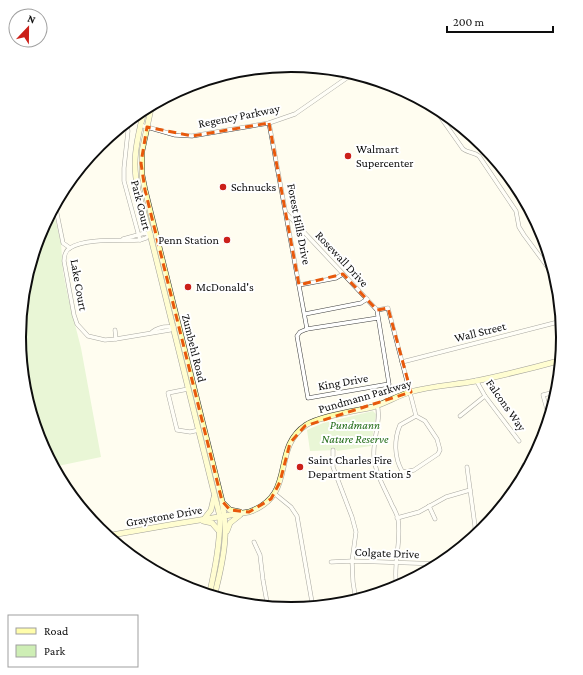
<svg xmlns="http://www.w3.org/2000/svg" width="583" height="675" font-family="'Crimson Pro',serif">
<rect width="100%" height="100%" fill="#fffdf0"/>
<g fill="#ceeeb5">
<path d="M53,209L61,243L63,272L68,297L81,348L101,457L53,467L40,442L24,390L19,337L24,284L40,233Z"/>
<path d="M373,411L376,414L371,446L337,451V450L310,451L307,430L323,423Z"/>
</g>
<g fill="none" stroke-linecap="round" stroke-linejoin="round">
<defs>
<g id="street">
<path d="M432,105L463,149C468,153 474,152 479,156L516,211L519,227L524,235L558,281"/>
<path d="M133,117L127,126L128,131L124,168V181L140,240"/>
<path d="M269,123L307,329"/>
<path d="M140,125L175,135L192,136L269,123L295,114L354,73"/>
<path d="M55,204L63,243L70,248"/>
<path d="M287,214L377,310L389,384L308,398L297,336L300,332L307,329L378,318"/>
<path d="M150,234L146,238L140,240C122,241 85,238 70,248C66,250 64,256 64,261L74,315L77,324L88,336L105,340L116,339L170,330L172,327"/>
<path d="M123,239L145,233L151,234"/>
<path d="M546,265L552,261"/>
<path d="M299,285L336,278L343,274"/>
<path d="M377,310L388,308L416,416L400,425C394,439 394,457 402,471L405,472L414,470L438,454L440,450L437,439L425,421L416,416"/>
<path d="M305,314L361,303L367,299"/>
<path d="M115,330L116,339"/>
<path d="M152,332C158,327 166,326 174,327"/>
<path d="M402,362L562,321"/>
<path d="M557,362L560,374"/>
<path d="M476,380L485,396L519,441"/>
<path d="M188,389L168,393L177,430L190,432L199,430"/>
<path d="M377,405C382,419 372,441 374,457C375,473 385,489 392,505C394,509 397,514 398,519C402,542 392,566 397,589"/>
<path d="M460,416L485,396"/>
<path d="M550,420L543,395L559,391"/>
<path d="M333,450V467L352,517L356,532L352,561L353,582L356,601"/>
<path d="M467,467L475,526V538"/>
<path d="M521,484L524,465"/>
<path d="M68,493L80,500L86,515"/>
<path d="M275,494L291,507L297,516L313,608"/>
<path d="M429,506L435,519"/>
<path d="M397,518L419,512L446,497L470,490"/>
<path d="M254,542L260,555L263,580L268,608"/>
<path d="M331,562L352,561L442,564"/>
</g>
<g id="secondary">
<path d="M152,104L142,151V175L145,190L222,501C224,513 226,526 225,538C224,558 219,578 214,597"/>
<path d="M145,108C140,126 135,145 135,164C135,188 144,211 150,234L220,517C220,544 215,569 209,596"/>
<path d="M223,503L230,510L240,512"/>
<path d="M204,519L211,510L214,497"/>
<path d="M203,521L212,523L219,531"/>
<path d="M227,531L230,523L240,515"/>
<path d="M106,536L169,525L249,512C298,495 270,449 306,425C320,416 355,411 373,407C386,403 397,396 410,392C431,386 454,385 476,381C504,375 533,368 562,360"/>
</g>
</defs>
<use href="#street" stroke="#414141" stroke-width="4.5"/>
<use href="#secondary" stroke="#303030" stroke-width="6"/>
<use href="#street" stroke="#fff" stroke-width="3.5"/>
<use href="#secondary" stroke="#fffdab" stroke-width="5"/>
</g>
<path d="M0 0H583V675H0ZM269,123L299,285L343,274L377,310L388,308L411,392L305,426L290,443L280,482L271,499L249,512L230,510L222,501L145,190L141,163L147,127L192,136Z" fill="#fffdf0" fill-opacity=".55" fill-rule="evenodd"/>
<path fill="none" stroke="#e8590c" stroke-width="3" stroke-dasharray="8 5" stroke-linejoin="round" d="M269,123L299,285L343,274L377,310L388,308L411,392L305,426L290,443L280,482L271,499L249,512L230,510L222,501L145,190L141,163L147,127L192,136Z"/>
<g fill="#cb2019" stroke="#fff" stroke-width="1.5">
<circle cx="348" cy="156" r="4"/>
<circle cx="223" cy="187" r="4"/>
<circle cx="227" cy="240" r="4"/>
<circle cx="188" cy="287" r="4"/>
<circle cx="300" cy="467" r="4"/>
</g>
<g text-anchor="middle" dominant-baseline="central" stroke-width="4" stroke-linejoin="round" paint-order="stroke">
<g font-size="12" fill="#0e0e0e" stroke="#fff">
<text transform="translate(239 116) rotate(-11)">Regency Parkway</text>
<text transform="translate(141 205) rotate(76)">Park Court</text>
<text transform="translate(299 224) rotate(79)">Forest Hills Drive</text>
<text transform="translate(342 259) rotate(47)">Rosewall Drive</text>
<text transform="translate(79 285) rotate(80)">Lake Court</text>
<text transform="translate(480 332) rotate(-14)">Wall Street</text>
<text transform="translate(194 348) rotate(76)">Zumbehl Road</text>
<text transform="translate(343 382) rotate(-10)">King Drive</text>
<text transform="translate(365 396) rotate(-16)">Pundmann Parkway</text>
<text transform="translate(506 405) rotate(55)">Falcons Way</text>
<text transform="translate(164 516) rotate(-10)">Graystone Drive</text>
<text transform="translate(387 553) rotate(2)">Colgate Drive</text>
</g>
<g font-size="12" fill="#0e0e0e" stroke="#fff" text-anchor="start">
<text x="356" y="149">Walmart<tspan x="356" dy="14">Supercenter</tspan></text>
<text x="231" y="187">Schnucks</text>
<text x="219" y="240" text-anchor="end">Penn Station</text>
<text x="196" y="287">McDonald's</text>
<text x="308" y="460">Saint Charles Fire<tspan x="308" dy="14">Department Station 5</tspan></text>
</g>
<g font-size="12" font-style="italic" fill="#226c18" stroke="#fff">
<text x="355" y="425">Pundmann<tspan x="355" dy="14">Nature Reserve</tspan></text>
</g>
</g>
<path d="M0 0H583V675H0ZM26 337a265 265 0 1 1 530 0a265 265 0 1 1-530 0Z" fill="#fff" fill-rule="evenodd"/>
<path fill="none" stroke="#0e0e0e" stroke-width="2" d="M26 337a265 265 0 1 1 530 0a265 265 0 1 1-530 0Z"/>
<rect x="8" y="615" width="130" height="52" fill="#ffffff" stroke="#9f9f9f"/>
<rect x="16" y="628" width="20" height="6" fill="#fffdab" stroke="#9f9f9f"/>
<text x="44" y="635" font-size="12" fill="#0e0e0e">Road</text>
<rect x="16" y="645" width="20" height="12" fill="#ceeeb5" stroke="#9f9f9f"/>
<text x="44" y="655" font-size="12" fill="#0e0e0e">Park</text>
<g transform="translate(28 28) rotate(22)"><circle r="19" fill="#ffffff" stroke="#9f9f9f"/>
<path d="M0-3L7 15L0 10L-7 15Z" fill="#cb2019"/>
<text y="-6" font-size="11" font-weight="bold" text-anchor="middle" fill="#0e0e0e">N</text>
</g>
<path d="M447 26v6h106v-6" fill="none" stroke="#0e0e0e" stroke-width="2"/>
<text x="453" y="26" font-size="12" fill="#0e0e0e" stroke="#ffffff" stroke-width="3" paint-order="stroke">200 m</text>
</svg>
